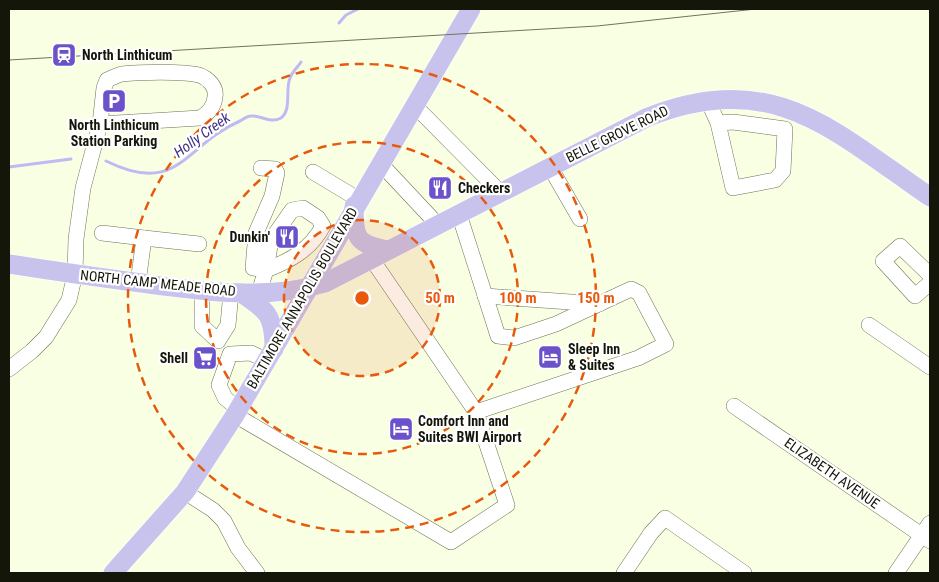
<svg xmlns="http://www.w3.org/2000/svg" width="939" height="582" font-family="'Roboto Condensed',sans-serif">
<rect width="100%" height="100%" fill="#f9ffe3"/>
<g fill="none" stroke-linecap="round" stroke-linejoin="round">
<g stroke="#bfb9f4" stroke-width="3">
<path d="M339,23L346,15L358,9"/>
<path d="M106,161C179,197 184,145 240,121C243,119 248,116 251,116C261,115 270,124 281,118C292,110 285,89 290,78C292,72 298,67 301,62"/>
<path d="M9,167L71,159"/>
</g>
<defs>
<g id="minor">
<path d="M708,101L718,123L733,188L775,180L783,171L785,129L733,122L718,123"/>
<path d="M414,105L501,193"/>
<path d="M380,163L438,225"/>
<path d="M550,167L580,219"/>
<path d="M313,172L358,199"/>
<path d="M459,214L498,336L514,338L556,324L631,289L639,293L666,344L638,358L476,412"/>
<path d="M102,233L144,238"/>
<path d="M930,275L900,246L883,261L915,296L930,283"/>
<path d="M138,283L144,238L199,244"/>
<path d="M202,290V326L218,341L228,325L231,292"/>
<path d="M259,292L266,270C290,261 311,249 323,226L318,218L303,208L292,210L271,240L266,270L253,268L256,233L272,196L277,173L275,169L261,168"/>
<path d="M485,296L599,304"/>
<path d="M869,325L930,367"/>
<path d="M9,369L32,351L46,337L69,300L75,274L76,239L83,188L100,124L104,88L107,80C112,78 117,75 122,74C139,72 182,71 199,75C208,78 217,87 215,97C214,107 209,113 200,118L100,124"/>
<path d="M734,406L930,541"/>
<path d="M238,409L225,398L219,385L230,354L251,353L267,361"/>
<path d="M235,415L451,542L507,505L476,412L371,258"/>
<path d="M185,492L213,510L224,521L238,548L257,573"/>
<path d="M624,573L651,533L665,518L744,573"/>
<path d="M896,573L930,523"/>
</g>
<g id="major">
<path d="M354,206C354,238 356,244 388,250"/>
<path d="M9,264C53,271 97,277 141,283C200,291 267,301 325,283L648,117C774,68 832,130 930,197"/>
<path d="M241,293C267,310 274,315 274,349"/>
<path d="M113,573L185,492L235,415L471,9"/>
</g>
</defs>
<use href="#minor" stroke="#6d7253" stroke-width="16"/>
<use href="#major" stroke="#fff" stroke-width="20"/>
<use href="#minor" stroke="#fff" stroke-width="15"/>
<use href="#major" stroke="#c7c3ec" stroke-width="19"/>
<path stroke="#6f7360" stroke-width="1" d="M9,60L597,26L756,9"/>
</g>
<circle cx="362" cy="298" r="78" fill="#e8590c" fill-opacity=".12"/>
<g fill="none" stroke="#e8590c" stroke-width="2.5" stroke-dasharray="9 6">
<circle cx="362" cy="298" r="78"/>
<circle cx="362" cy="298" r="156"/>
<circle cx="362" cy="298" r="234"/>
</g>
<defs>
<symbol id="station-square" viewBox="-11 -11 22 22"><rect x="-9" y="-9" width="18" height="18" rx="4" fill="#6b51ca" stroke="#fff"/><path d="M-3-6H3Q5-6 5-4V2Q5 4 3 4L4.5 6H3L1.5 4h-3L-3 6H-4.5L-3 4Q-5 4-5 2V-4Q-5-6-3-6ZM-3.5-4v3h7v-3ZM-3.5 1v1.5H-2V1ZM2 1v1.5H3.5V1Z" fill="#fff"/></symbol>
<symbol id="parking-square" viewBox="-11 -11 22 22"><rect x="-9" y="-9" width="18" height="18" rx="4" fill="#6b51ca" stroke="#fff"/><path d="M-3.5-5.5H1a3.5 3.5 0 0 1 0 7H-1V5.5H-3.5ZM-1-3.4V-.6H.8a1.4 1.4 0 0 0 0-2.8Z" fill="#fff"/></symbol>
<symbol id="restaurant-square" viewBox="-11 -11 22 22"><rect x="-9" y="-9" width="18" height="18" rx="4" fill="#6b51ca" stroke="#fff"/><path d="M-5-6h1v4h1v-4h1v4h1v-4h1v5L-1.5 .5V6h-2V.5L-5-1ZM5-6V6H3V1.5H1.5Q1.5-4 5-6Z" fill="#fff"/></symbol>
<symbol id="hotel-square" viewBox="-11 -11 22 22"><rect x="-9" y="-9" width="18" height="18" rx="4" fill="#6b51ca" stroke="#fff"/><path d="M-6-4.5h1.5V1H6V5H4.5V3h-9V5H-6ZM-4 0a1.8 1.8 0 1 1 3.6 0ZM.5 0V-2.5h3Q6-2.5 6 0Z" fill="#fff"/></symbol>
<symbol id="supermarket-square" viewBox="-11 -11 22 22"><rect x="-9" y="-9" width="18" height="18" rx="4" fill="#6b51ca" stroke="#fff"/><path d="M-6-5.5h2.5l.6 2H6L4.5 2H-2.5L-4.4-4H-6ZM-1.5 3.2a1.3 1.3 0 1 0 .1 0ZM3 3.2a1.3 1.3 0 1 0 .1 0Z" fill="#fff"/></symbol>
</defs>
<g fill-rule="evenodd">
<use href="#station-square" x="50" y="41" width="28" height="28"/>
<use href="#parking-square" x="100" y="87" width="28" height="28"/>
<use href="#restaurant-square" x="426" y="174" width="28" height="28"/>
<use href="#restaurant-square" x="273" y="223" width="28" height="28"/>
<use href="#hotel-square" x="536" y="343" width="28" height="28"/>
<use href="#supermarket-square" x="191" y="344" width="28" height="28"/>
<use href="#hotel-square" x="387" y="415" width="28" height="28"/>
</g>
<g text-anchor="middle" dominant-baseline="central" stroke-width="4.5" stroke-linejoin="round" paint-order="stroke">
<g font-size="14" font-weight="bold" fill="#14160a" stroke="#fff" text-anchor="start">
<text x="82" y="55">North Linthicum</text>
<text x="114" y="125" text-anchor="middle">North Linthicum<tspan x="114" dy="16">Station Parking</tspan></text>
<text x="458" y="188">Checkers</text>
<text x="270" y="237" text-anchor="end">Dunkin'</text>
<text x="568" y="349">Sleep Inn<tspan x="568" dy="16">&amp; Suites</tspan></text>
<text x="188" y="358" text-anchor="end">Shell</text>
<text x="418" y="421">Comfort Inn and<tspan x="418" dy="16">Suites BWI Airport</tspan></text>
</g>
<g font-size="14" fill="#14160a" stroke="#fff">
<text transform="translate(617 134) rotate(-26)">BELLE GROVE ROAD</text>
<text transform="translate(158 283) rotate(6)">NORTH CAMP MEADE ROAD</text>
<text transform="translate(302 298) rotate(-60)">BALTIMORE ANNAPOLIS BOULEVARD</text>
<text transform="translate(832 473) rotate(35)">ELIZABETH AVENUE</text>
</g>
<g font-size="15" font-style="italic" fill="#423082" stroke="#fff">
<text transform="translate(202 135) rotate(-36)">Holly Creek</text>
</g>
</g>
<circle cx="362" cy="298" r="8" fill="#e8590c" stroke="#fff" stroke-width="2.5"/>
<g font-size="15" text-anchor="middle" font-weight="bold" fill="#e8590c" stroke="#fff" stroke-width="4.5" stroke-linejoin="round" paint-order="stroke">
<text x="440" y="303">50 m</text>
<text x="518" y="303">100 m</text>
<text x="596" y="303">150 m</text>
</g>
<rect width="939" height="582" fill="none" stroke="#14160a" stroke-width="20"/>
</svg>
